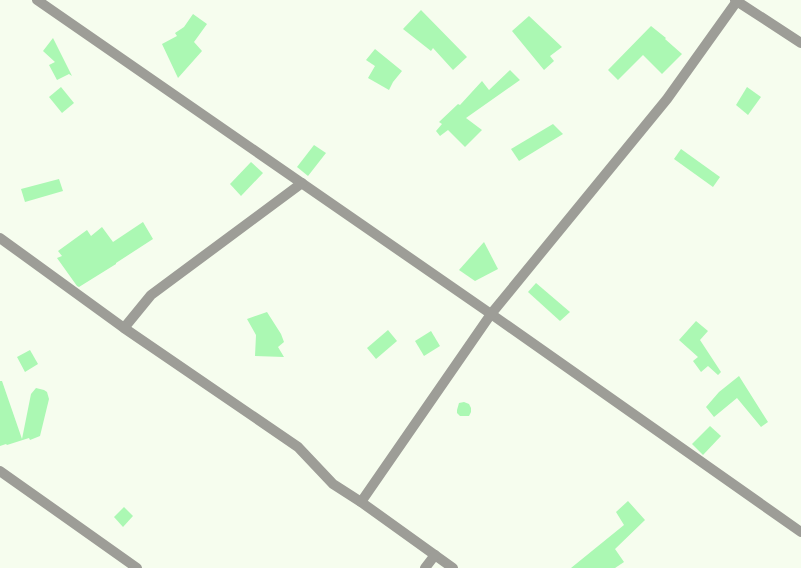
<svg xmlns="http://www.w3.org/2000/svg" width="801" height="568" font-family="Poppins,sans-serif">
<rect width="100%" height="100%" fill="#f6fdee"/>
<g fill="#abf8b3">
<path d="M421,10L467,57L453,70L433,48L431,51L403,29Z"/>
<path d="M193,14L207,24L194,42L202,51L178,78L162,44L177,36L175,33L184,27Z"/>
<path d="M529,16L562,47L550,56L554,61L544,70L512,31Z"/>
<path d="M651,26L666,38L665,39L682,54L662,74L643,55L618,80L608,70Z"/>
<path d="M53,38L72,76L69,74L57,80L49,65L55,62L43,51Z"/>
<path d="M375,49L402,71L393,82L389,90L368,78L375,66L366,60Z"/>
<path d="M510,70L520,80L466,118L482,130L465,147L448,130L440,136L436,131L442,124L439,122L458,104L460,105L482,81L489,90Z"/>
<path d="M61,87L74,103L62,113L49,97Z"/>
<path d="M747,87L761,97L748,115L736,105Z"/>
<path d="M553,124L563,134L519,161L511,149Z"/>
<path d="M314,145L326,153L308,176L297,167Z"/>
<path d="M681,149L720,177L713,187L674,159Z"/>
<path d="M251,162L263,173L241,196L230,184Z"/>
<path d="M59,179L63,191L25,202L21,189Z"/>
<path d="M143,222L153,239L116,263V264L79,287L77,286L57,258L62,256L58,251L87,230L91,236L102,227L113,242Z"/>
<path d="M484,242L498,269L475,281L459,270Z"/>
<path d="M536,283L570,312L560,321L528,292Z"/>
<path d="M267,312L281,334L284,342L278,347L284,357L255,356L256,335L247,319Z"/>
<path d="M696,321L708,331L700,340L721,372L718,375L708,366L701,372L693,361L698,357L679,340Z"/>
<path d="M388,330L397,341L376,359L367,348Z"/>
<path d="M431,331L440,346L424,356L415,341Z"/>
<path d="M30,350L38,364L25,372L17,357Z"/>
<path d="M739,376L768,422L761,427L737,398L714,417L706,407L719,392Z"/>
<path d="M0,381H2L22,439L31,394L36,388L44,390L47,392L49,399L40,436L30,440L29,438L7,445L6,444L0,446Z"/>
<path d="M464,402L469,404L471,408V412L469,416H460L457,413V410L459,403Z"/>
<path d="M710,426L721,436L703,455L692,444Z"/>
<path d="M628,501L645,520L615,549L624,562L615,568H571L624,525L616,512Z"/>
<path d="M124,507L133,516L123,527L114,517Z"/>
</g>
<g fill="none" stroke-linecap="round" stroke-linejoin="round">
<g stroke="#9d9d97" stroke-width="10">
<path d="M37,0L491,314L801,532"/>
<path d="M735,0L801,43"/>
<path d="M0,238L124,328L298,447L333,484L361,502L453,568"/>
<path d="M124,328L151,295L302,183"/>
<path d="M0,471L137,568"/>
<path d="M361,502L491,314L667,99L737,1"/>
<path d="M425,568L435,555"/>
</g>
</g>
</svg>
